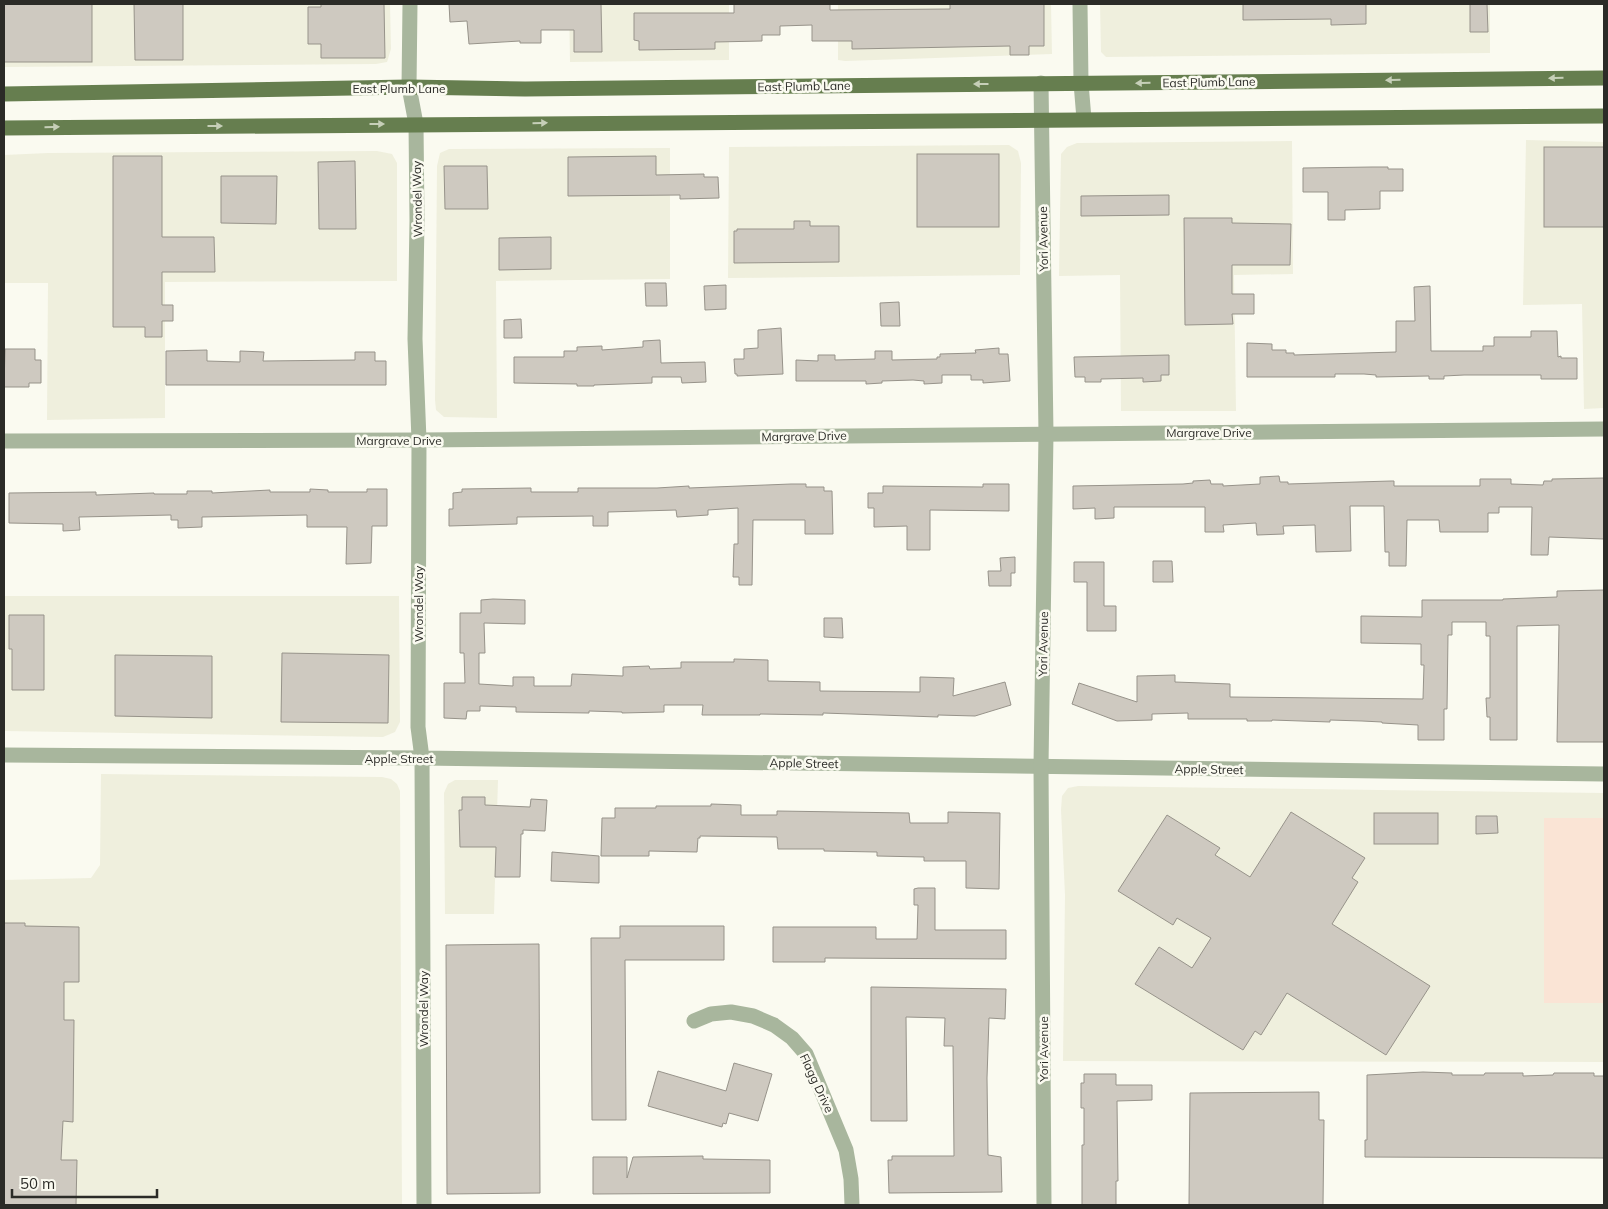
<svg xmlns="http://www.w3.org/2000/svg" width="1608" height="1209" font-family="Mulish,sans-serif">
<rect width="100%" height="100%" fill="#fafaf0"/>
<g fill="#efefdd">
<path d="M4,4H390L391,49L387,62L376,64L4,67Z"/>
<path d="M569,4H729V60L570,62Z"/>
<path d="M838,4H1051L1052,54L845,61L838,60Z"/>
<path d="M1100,4H1490V53L1106,57L1101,52Z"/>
<path d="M1526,140L1604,142V408L1584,409L1582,304L1523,305Z"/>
<path d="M1292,141L1293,274L1234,275L1236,411H1121L1120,275L1059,276L1061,154L1067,147L1077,143Z"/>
<path d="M1009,145L1018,151L1021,163L1020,275L728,278L729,147Z"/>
<path d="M670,148V279L496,281L497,418L444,417L436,410L435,400L437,166L440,153L449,149Z"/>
<path d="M377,151L392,154L397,163V281L165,282V418L47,420L48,283H4V155L48,153Z"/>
<path d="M4,596H399L400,722L395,732L383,737L4,731Z"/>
<path d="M101,774L382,777L391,779L397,784L400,791L402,1205H4V880L91,878L100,865Z"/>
<path d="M455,780H498L494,914H445L444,793L448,784Z"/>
<path d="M1078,786L1604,793V1062L1063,1061L1065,895L1061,810L1062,796L1068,788Z"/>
</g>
<rect fill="#fae4d5" x="1544" y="818" width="60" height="185"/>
<g fill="#cec9c0" stroke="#97938a">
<rect x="4" y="4" width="88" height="58"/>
<path d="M134,4H183V60H135Z"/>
<path d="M321,4H384L385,58H321V44H308V7H321Z"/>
<path d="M449,4H601L602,52H574V30H541V43H520V41L469,44L467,21L450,22Z"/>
<path d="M734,4H830V10L950,9V4H1044V46H1029V55H1010V46L852,49V41H812V25L780,26V35H762V41L715,42V49L639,50V41L634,40V13H734Z"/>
<path d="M1243,4H1366V24L1331,25V19L1243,20Z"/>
<path d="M1470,4H1487L1488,32H1470Z"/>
<rect x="1544" y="147" width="60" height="80"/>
<rect x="917" y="154" width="82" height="73"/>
<path d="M113,156H162V237H214L215,272H162V305H173V321H162V337H145V327H113Z"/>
<path d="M656,156V175L704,174V177H718L719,198L680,199V195L568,196V157Z"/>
<path d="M355,161L356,229H319L318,162Z"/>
<path d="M444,166H487L488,209H445Z"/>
<path d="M1372,167H1388V169H1403V191H1380V209L1345,210V220H1328V192H1303V168Z"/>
<path d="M221,176H277L276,224L221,223Z"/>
<path d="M1169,195V215L1081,216V196Z"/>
<path d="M1184,218H1232V223L1291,224L1290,265H1232V294H1254V314H1232L1233,324L1185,325Z"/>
<path d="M794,221H810V226H839V262L734,263V231H737V229H794Z"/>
<path d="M551,237V269L499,270V238Z"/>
<path d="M645,283H666L667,306H646Z"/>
<path d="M726,285V309L705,310L704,286Z"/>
<path d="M1430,286L1431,351H1483V346H1494V337H1531V331H1557L1558,357L1561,356V358H1577V379H1541V375H1464L1444,376V379H1429V376L1376,377V375L1364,374H1335V377H1247V343L1272,344V350H1286V353H1294V355L1396,352V321H1415L1414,287Z"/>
<path d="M899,302L900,326H881L880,303Z"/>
<path d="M521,319L522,338H504V320Z"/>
<path d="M781,328L783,374L737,376V374H735L734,359H744V349L758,348V330Z"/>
<path d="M660,340L661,363L705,362L706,382L682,383L681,377H652V383L594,385V386H577V384L514,383V357H564V351H577V347L602,346V350L643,347V341Z"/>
<path d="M999,348V354H1008L1010,381L983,383V380H971V375H942V383L924,384V381L913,380L882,381V383L866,384V381H796V360L818,361V355H835V360L875,359V351H892V360L937,359V357H940V354L976,353L975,350Z"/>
<path d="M5,349H35V360H41V383H29V387H4Z"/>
<path d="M207,350V361L240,362V351L264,352L263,361L355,360V352H375V361H386V385H166V351Z"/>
<path d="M1169,355V375H1161V381L1143,382V378L1101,379V382H1085V377H1075L1074,357Z"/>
<path d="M1279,476L1280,482H1288V484L1391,481H1394V486H1480V479H1511V484L1543,485L1544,481H1552V479L1604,478V539L1549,537L1548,555H1531L1532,507H1499V513H1488V532H1440L1439,520H1407L1406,566H1389V552H1385L1384,506H1350L1351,551L1316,552L1315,525L1283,526L1284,534L1257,535L1256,523L1223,525L1224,532H1205V507H1114V518L1095,519V508L1073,509V486L1183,484L1193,483V481L1210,480L1211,484H1223V486L1260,484V477Z"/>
<path d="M791,484H806V487H824V491H832L833,534H805V520H753L752,585H739V577H733L734,544H738V508L708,510V515L677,517L676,510L608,512V526H593V516L517,517V524L449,526V509H453V493L462,492V489L531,488V492H578V488H657L689,486V488Z"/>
<path d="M983,484H1009V511L930,510V550H907V526L874,527V508H868V493H883V486L983,487Z"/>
<path d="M310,489L328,490V492H367V489H387V526H372L371,563L346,564L347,527H307V515L202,517V527L178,528V520H171V515L79,517L80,530L63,531V524L9,523V493L96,492V495L154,493V494H187V491H212V493L270,490V492H310Z"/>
<path d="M1015,557V573H1011V586H989L988,571H1001L1000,558Z"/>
<path d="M1153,561H1172L1173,582H1153Z"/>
<path d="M1074,562H1104V606H1116V631H1087V582H1074Z"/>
<path d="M1604,590V742H1557L1559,625L1517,626V740H1490V717H1487L1486,698H1490V636H1486V622H1452V635H1448L1447,709H1444V740H1418V725L1382,723V722L1362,721L1330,720V722L1272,720V721H1247V719H1188V713L1152,714V720L1117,721L1072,704L1079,683L1137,702V676L1175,675V682L1230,684V697L1423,699L1424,665H1421V644L1361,643V616L1422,617V600H1503V599L1557,597V591Z"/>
<path d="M493,599L525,600V624L484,623L485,653H479V684L513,686V677H534V686H571L572,674L623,676V667L649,666L650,669L681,668V662H734V659L768,660V681L820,682V691L920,692V677L954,678L953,696L1005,682L1011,705L975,716L938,715V717L823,713V715L760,714V715H702L703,705H664V712L622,713V712L589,711V713L516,712V707L480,706V711H467L466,719L444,718V683H465L464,653H460V613H481V600Z"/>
<path d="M9,615H44V690H12V649H9Z"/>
<path d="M824,618H842L843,638L824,637Z"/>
<path d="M282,653L389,655L388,723L281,722Z"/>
<path d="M115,655L212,656V718L115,716Z"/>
<path d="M462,797H485V805L530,807L531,799L547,800L545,831L523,830V834H521L520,877H495L496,847H460L459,810H462Z"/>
<path d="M711,804L741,805V815H777V811L909,813L910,823H948V812L1000,813L999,889L966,888V861H924V857L877,856V852L824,851V849H778L777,837L700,836V838H698L697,852L649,851V856H601L602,818H615V808H656V806H711Z"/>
<path d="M1291,812L1365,858L1352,878L1358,882L1332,924L1430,986L1386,1055L1287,993L1261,1035L1255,1031L1243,1050L1135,984L1159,947L1192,968L1211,938L1177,918L1173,925L1118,891L1167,815L1220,848L1215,855L1250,877Z"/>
<rect x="1374" y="813" width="64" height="31"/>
<path d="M1476,816H1497L1498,833L1476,834Z"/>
<path d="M552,852L599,856V883L551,881Z"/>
<path d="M918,888H935V930H1006V959L825,958V962H773V927H876V939H917L918,905H914V889Z"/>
<path d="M4,923H25V926L79,927V982H64V1020H74L73,1122L63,1121L61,1160H77L76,1205H4Z"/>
<path d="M620,926H724V960H625L626,1120H592L591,938H620Z"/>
<path d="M539,944L540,1193L447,1194L446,945Z"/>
<path d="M871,987L1006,989L1005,1019L989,1018L987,1078L988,1155L1001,1157L1002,1192L889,1193L888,1160H892V1156H954L953,1046H944L945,1018L906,1017L907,1121H871Z"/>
<path d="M734,1063L772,1074L758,1121L729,1113L726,1124L723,1123L722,1127L648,1106L658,1071L726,1091Z"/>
<path d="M1423,1072L1452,1073V1075H1484L1485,1073H1523V1076L1553,1075L1554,1073H1594V1076H1604V1158L1365,1157V1140H1367V1075Z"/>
<path d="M1084,1074H1116V1085H1152V1100L1117,1101L1118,1181H1116V1205H1082V1145H1084V1108H1081V1083H1084Z"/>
<path d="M1319,1092V1120H1324L1323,1205H1189L1190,1093Z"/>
<path d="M703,1156V1159L770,1160V1193L593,1194V1157H627V1178L633,1157Z"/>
</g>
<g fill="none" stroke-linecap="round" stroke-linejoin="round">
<g stroke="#a8b69d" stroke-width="15">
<path d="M410,4L409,87L416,124L417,221L415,339L419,440L418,727L422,758L1604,774"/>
<path d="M1080,4L1081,83L1084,119"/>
<path d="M1041,83L1046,434L1041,766L1044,1205"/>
<path d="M4,441L419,440L1604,429"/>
<path d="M694,1021L711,1014L731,1012L753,1016L774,1025L792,1038L806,1054L846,1150L851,1179L852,1205"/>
</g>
<path stroke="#a8b69d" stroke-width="15" d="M4,755L422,758L424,1205"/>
<g stroke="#667e4f" stroke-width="15">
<path d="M4,94L409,87L525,89L1604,78"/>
<path d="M4,128L1604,116"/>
</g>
</g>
<defs><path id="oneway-solid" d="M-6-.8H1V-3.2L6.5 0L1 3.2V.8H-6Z" transform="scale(1.25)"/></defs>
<g fill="#c6cfb8">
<use href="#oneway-solid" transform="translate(1556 78) rotate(179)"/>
<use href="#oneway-solid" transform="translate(1393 80) rotate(179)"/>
<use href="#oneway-solid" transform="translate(1143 83) rotate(179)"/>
<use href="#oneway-solid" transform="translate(981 84) rotate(180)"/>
<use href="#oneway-solid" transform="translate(540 123) rotate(-1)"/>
<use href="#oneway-solid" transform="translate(377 124)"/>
<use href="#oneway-solid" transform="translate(215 126)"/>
<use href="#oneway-solid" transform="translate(52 127) rotate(-1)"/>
</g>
<g text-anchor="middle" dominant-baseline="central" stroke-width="5" stroke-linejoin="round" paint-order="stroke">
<g font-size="12" fill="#2b2b27" stroke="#fafaf0">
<text transform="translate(1209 82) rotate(-1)">East Plumb Lane</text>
<text transform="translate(804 86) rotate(-1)">East Plumb Lane</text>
<text x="399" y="88">East Plumb Lane</text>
<text transform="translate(417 199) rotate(-91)">Wrondel Way</text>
<text transform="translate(1043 239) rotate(-91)">Yori Avenue</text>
<text x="1209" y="432">Margrave Drive</text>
<text transform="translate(804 436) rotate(-1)">Margrave Drive</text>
<text x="399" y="440">Margrave Drive</text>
<text transform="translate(418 604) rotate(-90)">Wrondel Way</text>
<text transform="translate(1043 644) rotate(-89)">Yori Avenue</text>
<text x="399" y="758">Apple Street</text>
<text transform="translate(804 763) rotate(1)">Apple Street</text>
<text transform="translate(1209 769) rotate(1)">Apple Street</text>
<text transform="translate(423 1009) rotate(-90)">Wrondel Way</text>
<text transform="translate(1043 1049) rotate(-90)">Yori Avenue</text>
<text transform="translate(817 1083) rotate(65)">Flagg Drive</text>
</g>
</g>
<rect width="1608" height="1209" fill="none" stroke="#2b2b27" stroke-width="10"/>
<path d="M12 1189v8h145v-8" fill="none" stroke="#2b2b27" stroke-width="2.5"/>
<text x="20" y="1189" font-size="15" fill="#2b2b27" stroke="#fafaf0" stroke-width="4" paint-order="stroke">50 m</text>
</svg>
